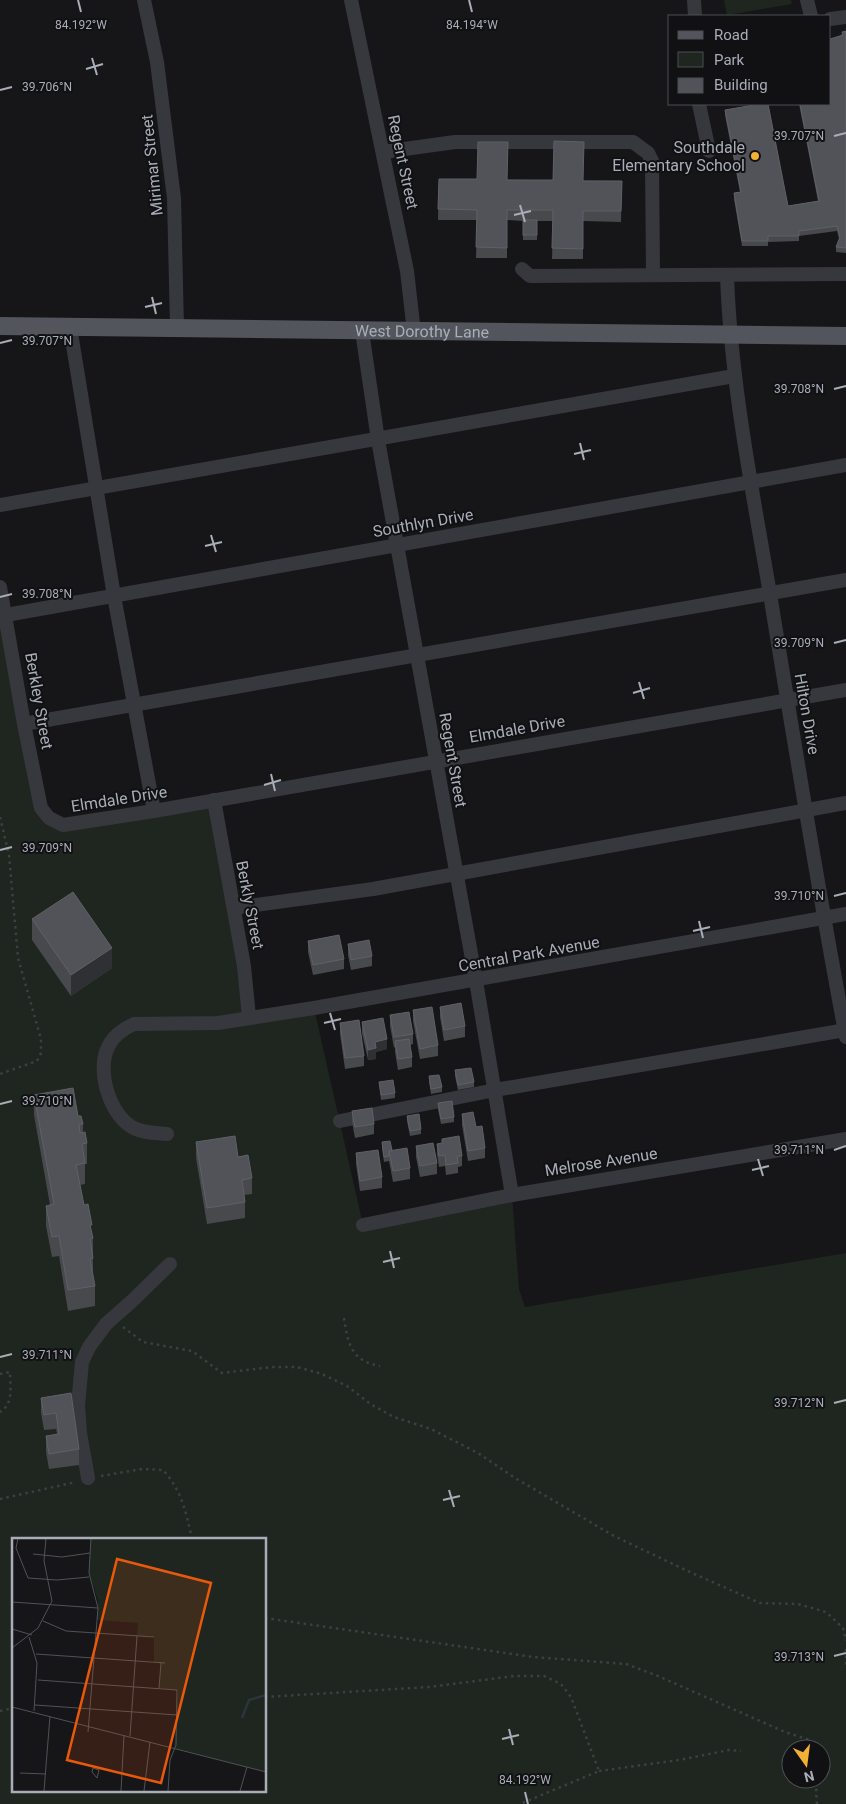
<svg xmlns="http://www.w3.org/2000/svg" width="846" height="1804" font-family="Roboto,sans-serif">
<rect width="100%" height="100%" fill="#161618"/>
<g fill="#1e261f" fill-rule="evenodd">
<path d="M724,0H791L792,4L727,15Z"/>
<path d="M0,587L41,808L55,823L214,800L249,1017L314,1008L363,1225L512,1195L519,1289L525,1307L846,1253V1804H0ZM14,1539H265V1790H14ZM791,1749H821V1779H791Z"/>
</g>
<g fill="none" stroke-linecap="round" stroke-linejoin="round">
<g stroke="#3d3f44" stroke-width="2.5" stroke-dasharray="2.5 4" stroke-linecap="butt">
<path d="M0,817L9,855L18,958L41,1039V1053L37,1061L0,1074"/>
<path d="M344,1318C348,1344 351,1361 380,1366"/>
<path d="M123,1327L143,1342L192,1351L222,1373L272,1367H297L322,1374L347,1386L372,1405L394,1417L431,1429L478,1453L515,1478L614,1536L692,1573L760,1603L798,1604L826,1612L843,1628L846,1641"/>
<path d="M0,1374L10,1372C10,1386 14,1404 0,1412"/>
<path d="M101,1476L142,1469L163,1470C182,1491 186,1512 192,1539"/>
<path d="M0,1499L76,1482"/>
<path d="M265,1618L533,1657L626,1664L658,1676L785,1732L810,1740L819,1749"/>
<path d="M846,1649V1667"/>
<path d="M265,1697L429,1687L514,1676H544L561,1684L571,1697L599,1771L520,1804"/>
<path d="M0,1711L14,1708"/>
<path d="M821,1755L823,1762L821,1776"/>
<path d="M599,1771L679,1760L729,1750L741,1751"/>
<path d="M817,1804L816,1791L820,1779"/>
</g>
<g stroke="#37383d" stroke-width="14">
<path d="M144,0L157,62L174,198L177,327"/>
<path d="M351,0L407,271L414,332"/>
<path d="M694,0L695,16"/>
<path d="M807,0L811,16"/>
<path d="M830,19L846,17"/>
<path d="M699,104L709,151"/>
<path d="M383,152L455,142H633L648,153L652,161L653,274"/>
<path d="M522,269L530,276L846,274"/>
<path d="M727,276C731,384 752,488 770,594C794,742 818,890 846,1037"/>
<path d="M70,327L114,596L154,811"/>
<path d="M362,331L378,440L476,981L512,1195"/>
<path d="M0,505L734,376"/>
<path d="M0,587L24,724L41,808L49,818L63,825L154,811L846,690"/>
<path d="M6,615L846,465"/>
<path d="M24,724L846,580"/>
<path d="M214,800L244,966L249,1017"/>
<path d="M234,908L373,889L846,803"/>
<path d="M340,1121L495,1090L846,1030"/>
<path d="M167,1134C156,1133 145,1133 136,1129C110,1118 96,1071 108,1047C113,1036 123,1029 134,1024L218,1023L314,1008L846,914"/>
<path d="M363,1225L512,1195L846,1139"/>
<path d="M88,1478L80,1433L78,1405L82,1362L89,1347L106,1324L132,1301L170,1264"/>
</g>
<path stroke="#53555c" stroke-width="18" id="s1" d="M0,326L846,336"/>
</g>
<g fill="#47494d">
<path d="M846,31V253L836,252V247L839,239L837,231L799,236V241L768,242V246H742L734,199V193L740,192L725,115V110L788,206L818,201L799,104H830L842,32Z"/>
<path d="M439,179L622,181L621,222L583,221V259H552L553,221H537V240H523V221L507,220V258H476L477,220H438Z"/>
<path d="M32,919L112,968L71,996L32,940Z"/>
<path d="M308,941L344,959V969L313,975L308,952Z"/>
<path d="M348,944L372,956V966L351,970L348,955Z"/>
<path d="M440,1007L465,1026V1037L444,1041L440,1017Z"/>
<path d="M413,1010L438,1045V1056L420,1059L413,1021Z"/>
<path d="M390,1015L413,1034V1044L410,1045L412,1057V1067L398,1070L395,1052V1047L394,1048L390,1026Z"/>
<path d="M362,1022L387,1049L376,1052V1059L368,1060L362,1033Z"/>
<path d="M340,1023L364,1056V1066L345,1069L340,1034Z"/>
<path d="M455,1070L474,1082V1087L458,1090L455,1076Z"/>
<path d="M429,1076L442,1087V1092L431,1094L429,1082Z"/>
<path d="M379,1082L395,1093V1098L381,1100Z"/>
<path d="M34,1095L78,1116L83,1124V1133L87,1143V1164H85V1184L80,1185L84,1205L93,1238V1278L95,1286V1306L68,1311L59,1256L52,1257L46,1226V1206L50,1205L34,1115Z"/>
<path d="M438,1103L454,1117V1122L441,1124L438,1109Z"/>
<path d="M352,1111L374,1124V1134L355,1138L352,1122Z"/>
<path d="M462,1114L476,1127L485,1148V1158L468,1161L462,1125Z"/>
<path d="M407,1116L421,1129V1134L410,1136L407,1121Z"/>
<path d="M442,1139L462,1156V1166L458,1167V1173L446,1175L445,1166L439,1167L437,1154V1144L442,1143Z"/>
<path d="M196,1142L238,1157L252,1178V1194L244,1195L245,1202V1218L207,1224L196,1158Z"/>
<path d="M382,1142L392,1150L410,1168V1179L393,1182L389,1161L384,1162L382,1148Z"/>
<path d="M416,1146L437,1163V1174L420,1177L416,1157Z"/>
<path d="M356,1153L382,1177V1188L360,1191L356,1164Z"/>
<path d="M71,1393L79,1449V1465L49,1469L46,1452V1436L57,1434L56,1429L44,1430L41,1413V1398Z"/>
</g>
<g fill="#2f3033">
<path d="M112,948V968L71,996V975Z"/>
<path d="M387,1039V1049L376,1052V1059L368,1060V1050L375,1042Z"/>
</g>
<g fill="#525359" stroke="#5f6168">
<path d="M846,31V248L836,247L840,237L837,226L799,231V236H768V241H742L734,193L741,192L725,110L760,104H768L788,206L819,201L800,104H830V39L843,35L842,32Z"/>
<path d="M554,141L584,142L583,181H622L621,211H583V249L552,248L553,210H507V248L476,247L477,210L438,209L439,179H477L478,142H508L507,180H553Z"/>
<rect x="523" y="220" width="14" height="15"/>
<path d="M73,892L112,948L71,975L32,919Z"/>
<path d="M339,935L344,959L313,965L308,941Z"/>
<path d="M369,940L372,956L351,960L348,944Z"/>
<path d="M461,1003L465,1026L444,1030L440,1007Z"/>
<path d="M432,1007L438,1045L420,1049L413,1010Z"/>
<path d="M409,1012L413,1034L394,1037L390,1015Z"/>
<path d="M383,1018L387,1039L375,1042L376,1048L368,1050L362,1022Z"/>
<path d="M359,1020L364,1056L345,1058L340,1023Z"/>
<path d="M409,1039L412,1057L398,1059L395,1041Z"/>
<path d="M471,1068L474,1082L458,1085L455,1070Z"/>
<path d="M439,1075L442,1087L431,1089L429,1076Z"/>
<path d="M393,1080L395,1093L381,1095L379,1082Z"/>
<path d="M73,1088L78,1116H81L83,1124H79L80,1133L85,1132L87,1143L82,1144L85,1163L76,1165L84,1205L88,1204L92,1225H90L93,1238L90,1239L93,1258L90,1259L95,1286L68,1290L59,1236L52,1237L46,1206L54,1204L34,1095Z"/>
<path d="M452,1101L454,1117L441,1119L438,1103Z"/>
<path d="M372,1108L374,1124L355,1127L352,1111Z"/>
<path d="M473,1112L476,1127L482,1126L485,1148L468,1151L462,1114Z"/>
<path d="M419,1114L421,1129L410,1131L407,1116Z"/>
<path d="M235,1136L238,1157L248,1155L252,1178L242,1180L245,1202L207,1208L196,1142Z"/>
<path d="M459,1136L462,1156H457L458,1163L446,1165L445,1155L439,1156L437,1144L442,1143V1139Z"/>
<path d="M390,1141L392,1150L389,1151V1156L384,1157L382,1142Z"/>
<path d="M433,1143L437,1163L420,1166L416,1146Z"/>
<path d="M407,1148L410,1168L393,1171L389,1151Z"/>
<path d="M378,1150L382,1177L360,1181L356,1153Z"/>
<path d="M71,1393L79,1449L49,1454L46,1436L59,1434L56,1413L44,1415L41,1398Z"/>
</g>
<path fill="none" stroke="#a8adb8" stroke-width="2" d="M78,0L81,12M469,0L472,12M92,58L97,75M86,69L103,64M0,90L12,87M834,136L846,133M520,205L525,222M514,215L531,211M152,297L156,314M145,307L162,303M0,343L12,340M834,389L846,386M580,443L584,460M574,454L591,450M211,535L216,552M205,546L222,542M0,597L12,594M834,643L846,640M639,682L644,699M633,693L650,688M271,774L275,791M264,785L281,780M0,850L12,847M834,896L846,893M699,921L703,938M693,931L710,927M330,1013L335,1030M324,1023L341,1019M0,1104L12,1101M834,1150L846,1146M758,1159L763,1176M752,1170L769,1166M390,1251L394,1268M383,1262L400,1258M0,1357L12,1354M834,1403L846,1400M449,1490L454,1507M443,1500L460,1496M834,1656L846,1653M509,1729L513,1745M502,1739L519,1735M525,1792L528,1804"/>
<circle fill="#f2b134" stroke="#111113" stroke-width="2" cx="755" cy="156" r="5"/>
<g text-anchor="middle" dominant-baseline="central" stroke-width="4" stroke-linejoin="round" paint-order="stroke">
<g font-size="16" fill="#a8adb8" stroke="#111113" text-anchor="end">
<text x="745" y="147">Southdale<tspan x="745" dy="18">Elementary School</tspan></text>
</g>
<g font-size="16" fill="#a8adb8" stroke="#111113">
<text transform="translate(403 162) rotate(78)">Regent Street</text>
<text transform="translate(152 165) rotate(-96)">Mirimar Street</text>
<text stroke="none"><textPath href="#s1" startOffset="422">West Dorothy Lane</textPath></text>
<text transform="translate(423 523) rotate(-10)">Southlyn Drive</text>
<text transform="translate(39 701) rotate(80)">Berkley Street</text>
<text transform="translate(807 714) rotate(80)">Hilton Drive</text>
<text transform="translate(517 729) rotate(-10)">Elmdale Drive</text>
<text transform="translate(453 760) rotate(80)">Regent Street</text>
<text transform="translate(119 799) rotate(-9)">Elmdale Drive</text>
<text transform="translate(250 905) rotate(79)">Berkly Street</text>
<text transform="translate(529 954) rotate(-10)">Central Park Avenue</text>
<text transform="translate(601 1162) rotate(-9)">Melrose Avenue</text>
</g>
</g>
<g transform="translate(12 1538)">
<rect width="254" height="254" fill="#161618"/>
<path d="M79,0H254V234L162,210L166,153L147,150L149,126L142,124V99L125,98L126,85L85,82L86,62L77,35Z" fill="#1e261f"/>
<path fill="none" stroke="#2c353c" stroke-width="2.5" d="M230,180L237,162L254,157"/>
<path fill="none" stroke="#505258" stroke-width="1" d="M6,0L4,10L16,40L45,42L77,39M21,16L50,19L78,15M0,64L86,70M31,83L54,93L142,99M0,91L20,97M17,99L25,125L22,173M0,110L26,90L40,63L32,23L34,0M24,116L153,125M26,142L165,152L164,207L158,222L156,253M147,150L149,125M23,167L165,177M0,169L254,234M76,194L86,70L77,35L79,0M118,198L125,98M81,230L87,232L85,240L80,234ZM8,235L34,236M32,253L38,178M109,253L112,197M132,253L138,204M228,253L235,229"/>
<path fill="#e8590c" fill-opacity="0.15" stroke="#e8590c" stroke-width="2.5" d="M105,21L199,45L149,245L55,222Z"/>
<rect width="254" height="254" fill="none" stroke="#a8adb8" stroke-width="2.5"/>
</g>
<g font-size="12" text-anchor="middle" fill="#a8adb8" stroke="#111113" stroke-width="4" stroke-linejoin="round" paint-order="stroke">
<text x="81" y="29">84.192°W</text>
<text x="472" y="29">84.194°W</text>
<text x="47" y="91">39.706°N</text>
<text x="799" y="140">39.707°N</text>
<text x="47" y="345">39.707°N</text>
<text x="799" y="393">39.708°N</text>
<text x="47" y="598">39.708°N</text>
<text x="799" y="647">39.709°N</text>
<text x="47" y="852">39.709°N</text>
<text x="799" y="900">39.710°N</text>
<text x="47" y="1105">39.710°N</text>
<text x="799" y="1154">39.711°N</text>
<text x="47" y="1359">39.711°N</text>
<text x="799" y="1407">39.712°N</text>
<text x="799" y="1661">39.713°N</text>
<text x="525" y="1784">84.192°W</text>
</g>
<rect x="668" y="15" width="162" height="90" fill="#111113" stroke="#4d4f55"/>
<rect x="678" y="31" width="25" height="8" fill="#53555c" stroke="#4d4f55"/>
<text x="714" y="40" font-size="15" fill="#a8adb8">Road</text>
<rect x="678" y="52" width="25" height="15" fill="#1e261f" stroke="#4d4f55"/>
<text x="714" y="65" font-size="15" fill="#a8adb8">Park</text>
<rect x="678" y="78" width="25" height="15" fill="#525359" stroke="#4d4f55"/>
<text x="714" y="90" font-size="15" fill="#a8adb8">Building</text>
<g transform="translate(806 1764) rotate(166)"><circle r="24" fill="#111113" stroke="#4d4f55"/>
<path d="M0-4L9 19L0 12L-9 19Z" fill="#f2b134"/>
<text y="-8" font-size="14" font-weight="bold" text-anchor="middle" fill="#a8adb8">N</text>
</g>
</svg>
